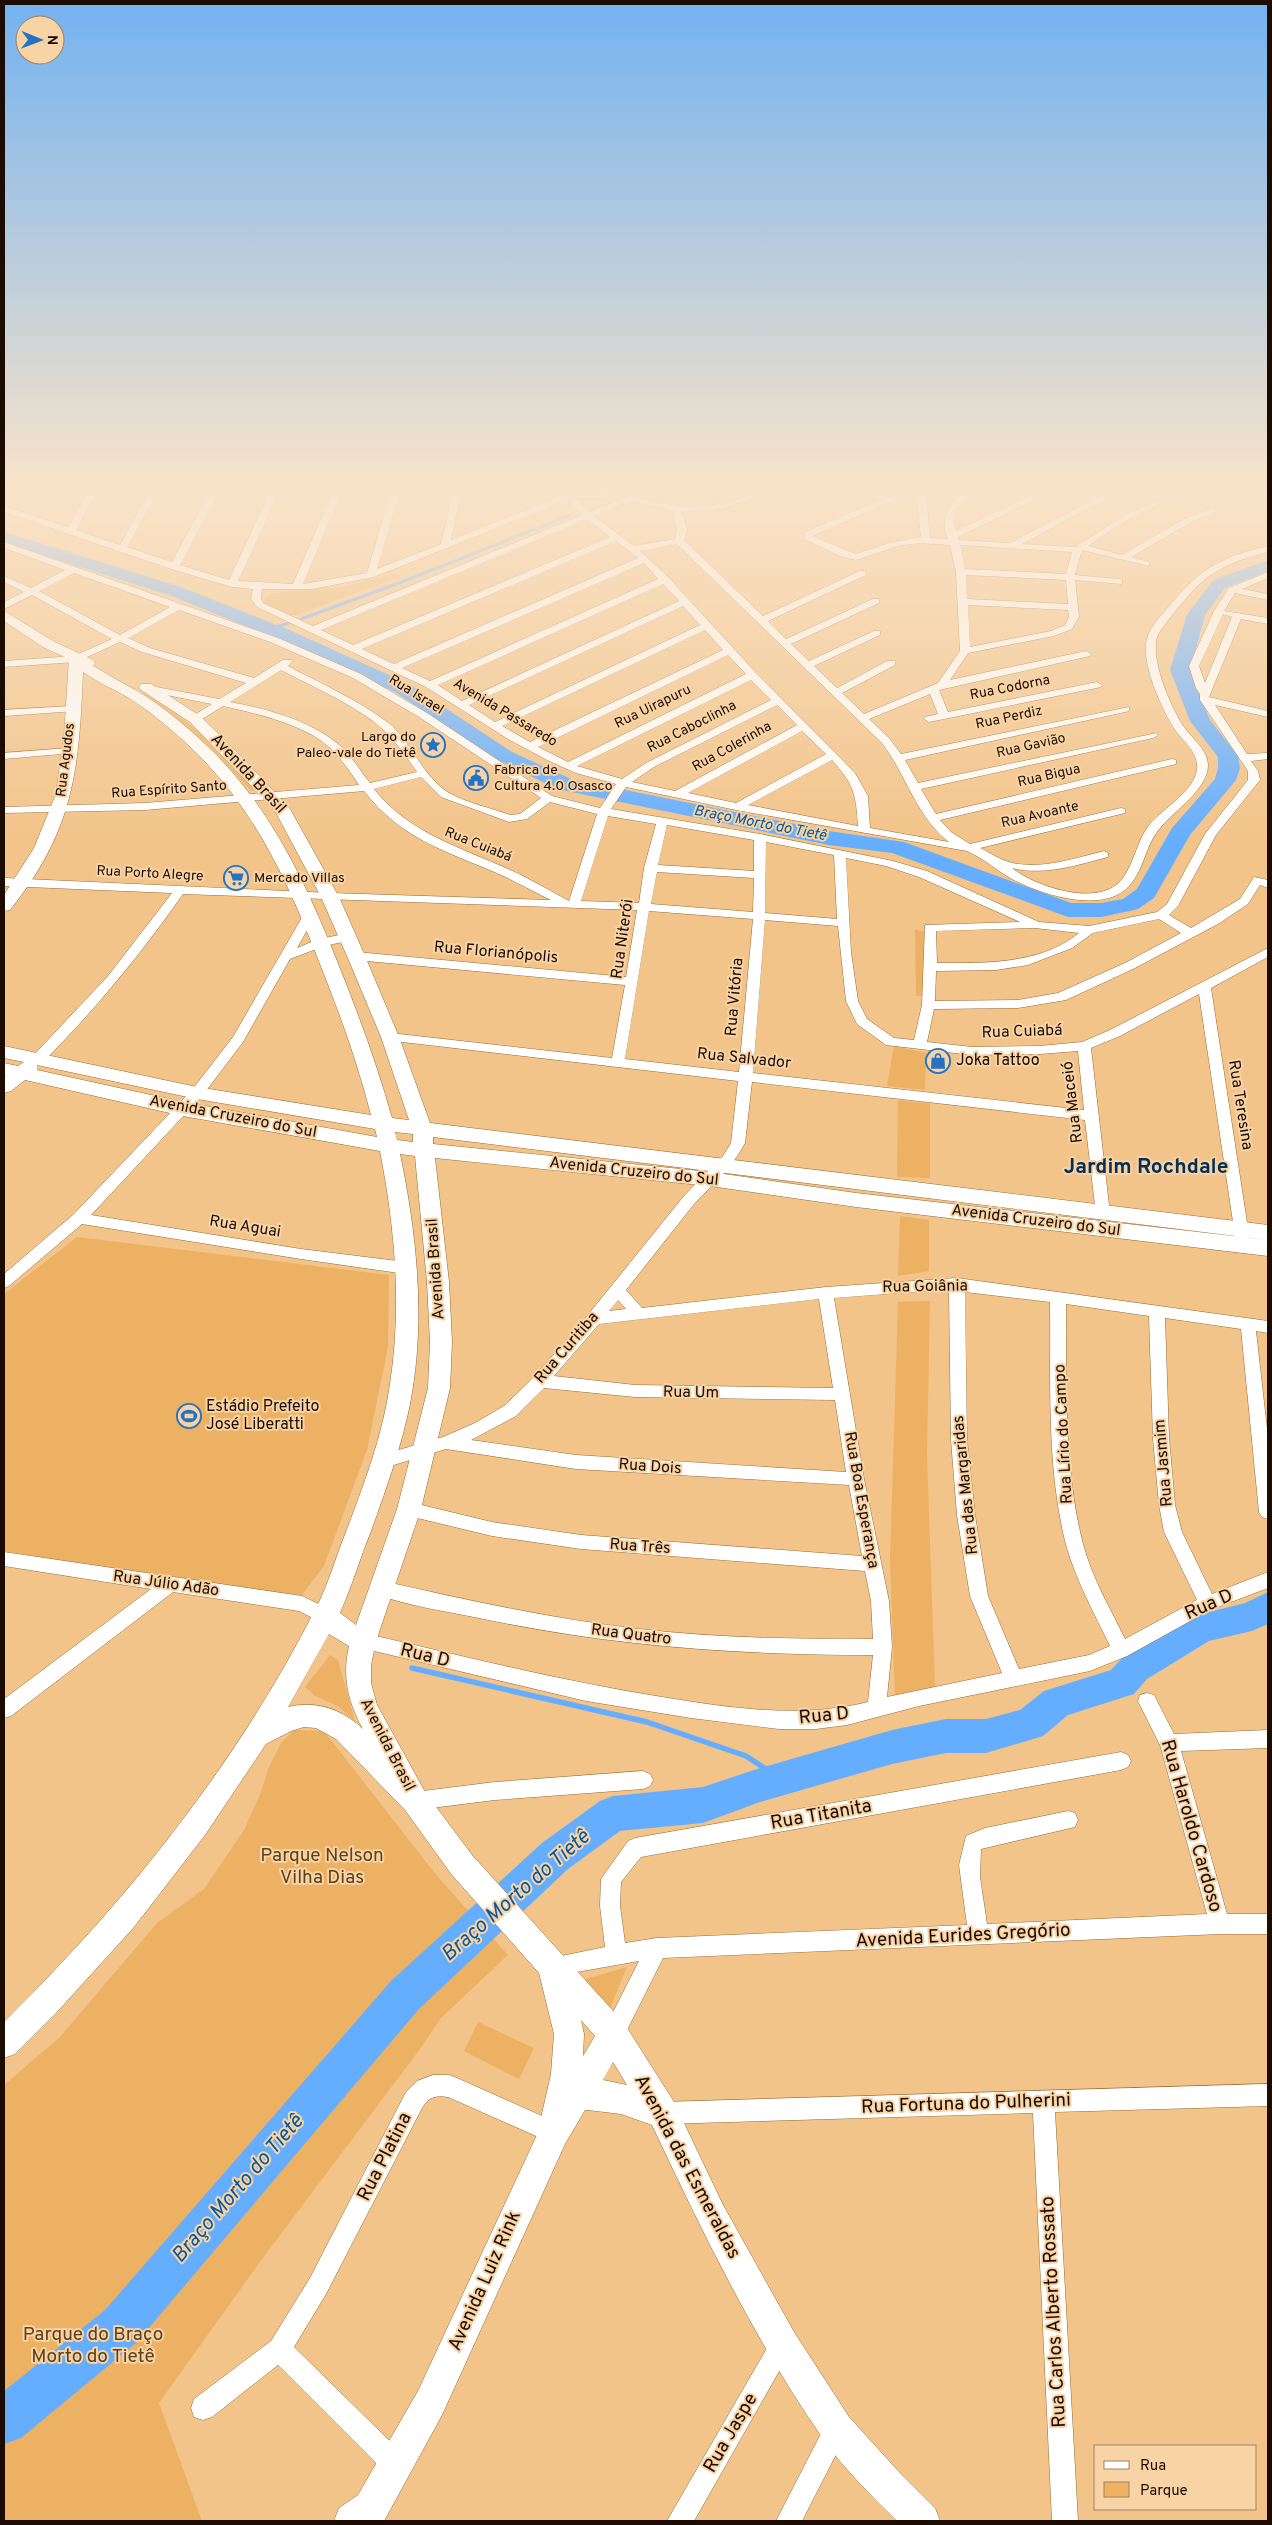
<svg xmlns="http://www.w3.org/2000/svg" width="1272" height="2525" font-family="Overpass,sans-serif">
<rect width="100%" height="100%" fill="#f2c48a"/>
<g fill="#edb163">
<path d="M394,574L401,576L294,616L264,603L265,597L273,593L343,587Z"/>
<path d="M148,692L205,736L258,789L251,791L199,738L142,693Z"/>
<path d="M915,929L927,933L926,996H916Z"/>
<path d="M894,1046L926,1053L925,1090L887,1086Z"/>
<path d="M898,1100L930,1104V1178L897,1177Z"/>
<path d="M900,1216L929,1220V1271L898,1276Z"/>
<path d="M77,1237L389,1275L388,1347L367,1450L324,1566L302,1595L215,1585L4,1551V1294Z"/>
<path d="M930,1301L927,1455L935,1687L895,1696L890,1560L898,1302Z"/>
<path d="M330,1655L338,1660L355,1721L338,1706L315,1696L305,1687Z"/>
<path d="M294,1730L324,1731L437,1876L508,1955L441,2018L420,2049L257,2266L159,2403L202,2521H4V2085L59,2038L157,1923L204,1889L244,1830L261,1792L268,1769L281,1743Z"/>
<path d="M627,1967L608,2013L582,1980Z"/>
<path d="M478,2022L534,2048L519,2079L464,2051Z"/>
</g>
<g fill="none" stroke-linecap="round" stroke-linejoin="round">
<g stroke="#65aeff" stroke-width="3">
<path d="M301,619L402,582L568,516"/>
<path d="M270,629L289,623"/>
</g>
<path stroke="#65aeff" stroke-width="5.5" d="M412,1668L647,1722L746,1756L781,1779"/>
<g fill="#65aeff" fill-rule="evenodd">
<path d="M4,532L181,587L287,629L409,684L512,752L571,779L829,831L904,842L1071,903H1101L1123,899L1137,889L1172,828L1215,779L1218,768V757L1190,721L1170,670L1187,615L1213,580L1268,560V571L1225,588L1205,615L1190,670L1210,720L1238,756L1240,768L1236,780L1190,835L1154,898L1138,909L1130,911L1101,917H1068L892,853L829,845L557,789L498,760L395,692L273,637L169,595L4,543Z"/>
<path d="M1268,1592V1624L1252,1631L1209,1641L1147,1679L1134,1694L1068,1715L1043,1736L1030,1740L986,1753H946L892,1764L760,1802L703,1823L620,1831L568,1869L419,2009L137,2342L21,2438L4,2444V2391L105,2310L391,1981L542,1843L600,1801L613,1796L703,1787L760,1768L892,1730L946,1719H986L1020,1710L1044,1691L1111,1670L1123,1657L1189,1617L1245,1603Z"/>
</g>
<defs>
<g id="street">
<path d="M91,487H100L76,530L120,545L150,490H126L122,487L392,489L401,487V489L453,490L454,487H462L451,540L563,495L556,487H565L571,493L605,492L625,487H641L605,498H576L589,512L651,487H663L639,498C672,508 702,510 735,500C752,495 767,487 784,487L722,509L682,512L687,530L684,540L763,616L860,571H866V575L768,621L786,639L873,599H879V603L791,644L809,661L874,631H880V635L814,666L837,688L887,661H895V665L842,693L864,714L938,683L960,651L956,572L950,545L920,543L898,546L856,560L840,556L804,539L805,532L880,500L853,487H865L887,497L917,487H931L924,491L926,494L930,538L948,539C935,508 962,487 993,487C973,503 948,497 956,531L1048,487H1060L958,537V540L1010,543L1117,487H1128L1022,544L1075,547L1127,514L1171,494L1211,487H1257C1247,494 1204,492 1188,495C1153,503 1117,525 1088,546L1122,555L1184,519L1213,508L1217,511L1190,523L1131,557L1149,562V566L1082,550L1075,575L1119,579L1122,580V584L1075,580L1079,617L1072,629L1054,636L968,653L950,680L1086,651L1091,654L1090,656L939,690L948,712L1097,682L1102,685L1101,687L929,722L924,719L925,717L938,714L930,694L869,719L889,738L901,754L1129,707V711L1125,712L905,760L918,783L1157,733L1158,735L1153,738L921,789L936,814L1172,759L1176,760V764L940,820L951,832L970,844L1121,808L1125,809V813L980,848C987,851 994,856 1001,859C1032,873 1072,859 1104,851L1108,853V857C1077,865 1045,876 1012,868C1036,887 1101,909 1123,878C1135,861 1137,840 1150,824C1164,808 1193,792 1197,770C1199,753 1185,743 1176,731C1163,713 1140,661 1147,639C1150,626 1164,612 1173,602C1202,567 1224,556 1268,546V552C1219,565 1205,574 1173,614C1167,622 1157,632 1156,642C1154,668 1168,699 1180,721C1188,736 1207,747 1208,765C1208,789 1175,810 1161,827C1145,844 1145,869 1129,886C1103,915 1040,894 1012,879C996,870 985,859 967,851L736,810L626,787L611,809L760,834L893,861L927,871L1039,922L1089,926L1157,912L1167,904L1205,834L1248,780V771L1200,700V694L1196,688L1189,666L1214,611L1229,588L1268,572V578L1242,589L1268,594V600L1235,593L1224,611L1268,618V624L1241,619L1209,697L1268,711V717L1215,705L1247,754L1268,753V759L1251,761L1258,771L1260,780L1216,835L1178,906L1169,915L1191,928L1240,899L1254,877L1268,880V888L1260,885L1248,904L1218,924L1133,969L1066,1000L1018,1008L934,1009L927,1042L972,1047L1040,1046L1082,1042L1110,1030L1268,948V957L1211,988L1250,1242L1248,1246H1238L1236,1242L1199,994L1120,1036L1091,1048L1110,1214L1108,1218L1103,1219L1096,1214L1085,1120L752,1082L745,1143L738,1155L727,1170L694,1204L626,1290L642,1308L826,1287L957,1278L1268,1321V1333L1256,1331L1268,1438V1519L1262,1517L1259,1512L1241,1329L1165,1318L1169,1438L1175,1505L1182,1532L1212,1594L1268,1572V1588L1210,1610L1127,1656L1090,1671L919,1706L847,1725L816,1729H779L691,1718L586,1701L357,1647L354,1641L357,1635L363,1633C462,1656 561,1681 662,1697C730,1708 800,1719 868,1702L873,1655C738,1655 611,1646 479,1618C445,1611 408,1606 376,1594L373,1589L376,1584L382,1581C467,1600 552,1619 639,1629C717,1638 795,1639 873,1639L871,1601L865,1571L581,1549L492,1536L409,1516L403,1514L400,1509L403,1504L409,1502L492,1522L581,1535L862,1556L849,1485L576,1469L446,1449L384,1468L378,1466L376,1461L378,1456L443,1437L475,1423L504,1406L529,1382L575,1331L684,1196L723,1156L731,1143L738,1081L385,1040L383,1037L390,1033L612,1058L625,985L356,960L350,956L356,952L626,977L637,910L183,894C141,954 94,1011 42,1063H32L30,1060L32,1057L108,976L172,893L4,886V878L330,893L551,900C534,892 517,882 499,874C446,851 401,839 364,791L145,810L4,813V807L145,803L359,785C351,773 343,761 333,751C311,726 255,713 223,706L199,721H191V717L212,704L146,691L141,688L146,685L219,699L246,683L142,652L120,642L76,662L4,667V661L74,656L112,639L32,595L4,609V602L24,592L4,582V576L31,588L65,570L4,548V542L278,638L361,674L427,713L552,796L600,808L616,784L576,773L547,760L508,739L426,687L257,607L251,599L253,589L232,587L171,569L4,512V506L68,527ZM159,490L210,491L172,562L127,547ZM219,491L270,492L229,580L180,565ZM279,492L332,493L293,584L238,581ZM341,493L390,494L367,573L303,584ZM916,493L921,537L893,542L856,554L812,536L890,502ZM399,495L452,496L441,544L377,569ZM567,500L582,515L313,626L263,603L261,599L262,589H312L374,577ZM631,501L673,511L677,530L675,539L634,546L594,516ZM587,519L610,537L353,645L321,630ZM616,541L638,558L394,664L362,649ZM677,544L881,742C906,773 916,817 949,842L870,828L868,796L855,773L756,673L668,577L640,551ZM960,545L1072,552L1066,574L965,569ZM644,563L658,579L430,681L402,668ZM74,573L170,607L120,635L39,591ZM966,575L1066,580L1068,604L967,599ZM663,584L679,601L462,701L438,685ZM968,605L1068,610L1069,617L1065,625L1051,631L970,647ZM683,606L700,625L495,722L469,705ZM179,610L270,642L353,678L419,717L541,798L520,814L510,815C491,808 467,803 449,793C422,777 412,741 387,722C357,699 321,684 288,666L292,662L291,660H283L254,678L150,648L128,638ZM1223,614L1232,617L1205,683L1199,666ZM705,630L723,650L530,742L502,726ZM728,655L746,674L568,762L538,747ZM281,670C316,689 360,706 389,735C399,746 408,760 417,772L370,783C360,771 350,753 338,744C309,720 267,709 230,702ZM751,680L771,700L646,763L622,779L577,766ZM777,705L797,725L675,791L632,782L654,767ZM802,731L826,754L736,803L688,793ZM832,760C854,785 856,793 858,826L748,805ZM421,777L441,797L509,822L527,819L550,802L597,814L569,901C550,891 529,878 508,869C459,847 409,833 374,789ZM608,816L656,824L644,868L639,903L581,901ZM667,825L754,840V871L658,865ZM766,842L834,855L837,919L765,913ZM846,858L886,866L919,877L1020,922L925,925L922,1005L914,1040L894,1038L867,1019L858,1001L851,952ZM657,872L754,878L753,912L651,904ZM649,911L753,919L739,1072L625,1059ZM1159,919L1181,933L1125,963L1058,993L1018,1000L935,1001L936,971L996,970L1028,965L1072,948L1093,933ZM765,920L838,926L846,1001L857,1024L886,1045L972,1055L1040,1054L1078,1051L1084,1110L753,1073ZM1035,928L1079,933C1040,965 984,963 937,963L936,931ZM939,1290L949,1291L951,1440L957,1515L970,1596L1002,1673L887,1697L892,1647L889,1601L864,1479L834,1298ZM965,1292L1050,1302C1051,1383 1046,1466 1066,1545C1076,1580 1094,1613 1110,1646L1089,1655L1019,1669L988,1596L975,1515L967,1440ZM819,1299L833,1388L635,1385L554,1376L599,1324ZM618,1300L626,1309L609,1311ZM1066,1304L1149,1316L1153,1438L1159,1505L1164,1532L1197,1600L1125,1639C1110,1608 1092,1578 1083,1544C1063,1466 1067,1384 1066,1304ZM544,1388L635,1397L835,1400L846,1472L576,1455L471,1440L516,1416Z"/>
<path d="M72,706L76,707V711L4,716V710Z"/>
<path d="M69,748L73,749V753L4,759V753Z"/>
<path d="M310,910L316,914L297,948L316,940L348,933L354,937L352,940L324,946L290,959L243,1042L202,1096L91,1215L301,1249L406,1262L411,1264L414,1268L411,1272L406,1274L301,1259L82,1224L9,1286L4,1288V1274L74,1214L192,1090L233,1037L304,914Z"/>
<path d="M4,1552L302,1596L331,1610L334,1616L331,1622L325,1624L299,1611L173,1592L11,1716L4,1718V1699L151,1589L4,1566Z"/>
<path d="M1147,1693L1154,1695L1174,1734L1268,1730V1748L1181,1751L1227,1914H1268V1934H1220L663,1958L621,2042L613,2045L605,2042L602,2034L639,1961L554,1976L547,1973L544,1966L547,1959L605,1947L600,1906L601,1879L628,1841L635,1838L1121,1752L1128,1755L1131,1761L1128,1767L1121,1770L641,1857L621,1882L620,1906L625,1943L657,1938L967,1925L959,1865L966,1836L985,1828L1068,1811L1075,1813L1078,1820L1075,1827L981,1849L980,1877L987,1924L1207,1914L1160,1745L1138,1701L1140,1695Z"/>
<path d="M643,1771L650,1774L653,1780L650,1786L643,1789L495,1800L415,1810L408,1807L405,1801L408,1795L415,1792L495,1782Z"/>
<path d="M433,2075H449L457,2078L562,2125L565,2133L562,2141L554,2144L448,2097C435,2095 429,2097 422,2108L326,2294L294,2347L405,2456L408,2465L405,2474L396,2477L387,2474L278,2365L212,2417L203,2420L194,2417L191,2408L194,2399L271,2341L310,2278L406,2092L417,2081Z"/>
<path d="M1268,2084V2106L1055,2112L1078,2521H1052L1033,2113L663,2124L655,2121L652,2113L655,2105L663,2102Z"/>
<path d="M782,2332L790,2336L794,2344L790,2352L694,2521H667L774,2336Z"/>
<path d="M837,2417L846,2420L849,2429L802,2521H776L828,2420Z"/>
</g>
<path id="secondary" d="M4,611L53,641L93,660L95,663L93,666L97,668C111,677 125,684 139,692C163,707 185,725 205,744C269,804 305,881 337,961C358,1013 377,1065 392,1118L409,1120L381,1037L347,956L321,897L275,811L190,722L141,690L139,687L141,684H151L200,716L237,752L290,809L339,897L365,956L399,1037L430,1123L1268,1225V1240L433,1137V1144L710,1172L856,1193L1268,1240V1256L856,1207L710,1186L435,1158L449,1282L452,1342L450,1388L421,1509L376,1641L371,1665V1683L377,1705L425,1792L472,1855L624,2023L674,2102L723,2205L794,2332L849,2417L899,2472L935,2508L940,2521H897C872,2496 844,2469 824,2440C755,2341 703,2233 652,2125L621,2114L588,2110H585L565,2144L442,2415L384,2521H334L339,2508L358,2495L418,2391L543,2122L541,2118L551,2074L554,2034L539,1973L452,1875L405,1810L336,1739L316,1728L304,1727L291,1731L266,1744L205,1835L134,1927L56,2013L15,2054L4,2058V2022C128,1900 239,1761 317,1606C329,1583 336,1556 346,1532C364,1484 383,1435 390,1384C402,1306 395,1228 380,1151L183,1116L25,1080L11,1091L4,1093V1077L6,1076L4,1075V1063L18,1066L24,1062L4,1058V1046L197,1087L371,1115C358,1064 340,1014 320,964C286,877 253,804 183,740C166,725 148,710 129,698C114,689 97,682 83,672C79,770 74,830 10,910L4,911V895L34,848L56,794L64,736L69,659L43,647L4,621ZM37,1065L197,1099L375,1129L377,1137L183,1102L37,1070ZM395,1132L413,1134V1142L397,1140ZM400,1154L415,1156L427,1282L430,1342L428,1388L397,1509L356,1625L340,1613C352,1586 360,1558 371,1531C386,1489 401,1448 410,1404C426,1322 417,1235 400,1154ZM329,1634L349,1646C342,1678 348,1701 363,1729C342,1709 316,1700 288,1707ZM581,2020L595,2036L583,2056L584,2034ZM613,2062L627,2085L603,2080Z"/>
</defs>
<use href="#street" stroke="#976c33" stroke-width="1"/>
<use href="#secondary" stroke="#976c33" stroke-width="1"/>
<use href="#street" fill="#fff" fill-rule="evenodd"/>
<use href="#secondary" fill="#fff" fill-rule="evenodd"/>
</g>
<linearGradient id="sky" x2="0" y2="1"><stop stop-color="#73b2f1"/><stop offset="0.58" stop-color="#f9e4ca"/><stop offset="1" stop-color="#f9e4ca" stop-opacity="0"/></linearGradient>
<rect width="1272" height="841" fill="url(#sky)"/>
<defs>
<symbol id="sight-ring" viewBox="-11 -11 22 22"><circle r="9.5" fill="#f8d3a5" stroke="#2473c2" stroke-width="1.5"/><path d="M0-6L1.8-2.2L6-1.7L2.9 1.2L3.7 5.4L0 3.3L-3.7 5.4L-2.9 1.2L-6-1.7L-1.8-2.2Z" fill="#2473c2"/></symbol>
<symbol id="civic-ring" viewBox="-11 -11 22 22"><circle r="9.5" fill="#f8d3a5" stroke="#2473c2" stroke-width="1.5"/><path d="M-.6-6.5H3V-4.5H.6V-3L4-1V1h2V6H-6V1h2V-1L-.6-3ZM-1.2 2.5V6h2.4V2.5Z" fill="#2473c2"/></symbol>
<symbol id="supermarket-ring" viewBox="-11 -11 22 22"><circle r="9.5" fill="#f8d3a5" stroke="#2473c2" stroke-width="1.5"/><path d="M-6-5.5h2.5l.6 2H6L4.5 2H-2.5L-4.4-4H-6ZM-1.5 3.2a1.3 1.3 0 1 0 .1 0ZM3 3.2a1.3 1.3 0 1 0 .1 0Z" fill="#2473c2"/></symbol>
<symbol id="shop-ring" viewBox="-11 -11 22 22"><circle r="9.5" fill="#f8d3a5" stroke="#2473c2" stroke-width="1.5"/><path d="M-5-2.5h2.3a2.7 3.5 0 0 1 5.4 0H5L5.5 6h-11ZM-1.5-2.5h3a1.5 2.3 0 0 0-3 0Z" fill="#2473c2"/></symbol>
<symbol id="stadium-ring" viewBox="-11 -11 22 22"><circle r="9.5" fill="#f8d3a5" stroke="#2473c2" stroke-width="1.5"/><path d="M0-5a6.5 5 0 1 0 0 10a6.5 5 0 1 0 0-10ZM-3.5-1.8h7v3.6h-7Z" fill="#2473c2"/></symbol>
</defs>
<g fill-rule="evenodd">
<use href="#sight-ring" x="419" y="731" width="28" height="28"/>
<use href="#civic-ring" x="462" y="764" width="28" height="28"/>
<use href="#supermarket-ring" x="222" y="864" width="28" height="28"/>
<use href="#shop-ring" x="924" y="1047" width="28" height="28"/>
<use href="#stadium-ring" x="175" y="1402" width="28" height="28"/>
</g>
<g text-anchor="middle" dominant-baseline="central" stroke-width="4" stroke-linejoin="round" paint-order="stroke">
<g font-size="14" fill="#1c0c00" stroke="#f8d3a5">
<text transform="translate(1010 688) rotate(-11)">Rua Codorna</text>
<text transform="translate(416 695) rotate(32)">Rua Israel</text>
<text transform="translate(653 707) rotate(-26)">Rua Uirapuru</text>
<text transform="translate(505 713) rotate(31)">Avenida Passaredo</text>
<text transform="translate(1009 718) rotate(-12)">Rua Perdiz</text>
<text transform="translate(692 727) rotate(-27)">Rua Caboclinha</text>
<text transform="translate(1031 746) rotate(-13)">Rua Gavião</text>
<text transform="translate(732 747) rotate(-29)">Rua Colerinha</text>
<text transform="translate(66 760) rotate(-83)">Rua Agudos</text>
<text transform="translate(1049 776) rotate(-13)">Rua Bigua</text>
<text transform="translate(169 790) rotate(-4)">Rua Espírito Santo</text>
<text transform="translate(1040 815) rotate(-13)">Rua Avoante</text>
<text transform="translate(478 845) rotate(22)">Rua Cuiabá</text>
<text transform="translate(150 874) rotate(3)">Rua Porto Alegre</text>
</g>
<g font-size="14" fill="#1c0c00" stroke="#f8d3a5" text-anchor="start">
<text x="416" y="737" text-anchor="end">Largo do<tspan x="416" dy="16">Paleo-vale do Tietê</tspan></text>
<text x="494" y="770">Fabrica de<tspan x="494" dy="16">Cultura 4.0 Osasco</tspan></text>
<text x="254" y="878">Mercado Villas</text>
</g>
<g font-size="15" font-style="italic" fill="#05579f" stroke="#f8d3a5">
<text transform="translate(760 824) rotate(11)">Braço Morto do Tietê</text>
</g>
<g font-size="16" fill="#1c0c00" stroke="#f8d3a5">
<text transform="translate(248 774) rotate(47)">Avenida Brasil</text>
<text transform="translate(623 939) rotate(-82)">Rua Niterói</text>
<text transform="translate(496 953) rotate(5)">Rua Florianópolis</text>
<text transform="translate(735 997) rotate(-85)">Rua Vitória</text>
<text transform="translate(1022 1032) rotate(-2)">Rua Cuiabá</text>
<text transform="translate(744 1059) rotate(6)">Rua Salvador</text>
<text transform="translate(1073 1102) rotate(-97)">Rua Maceió</text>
<text transform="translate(1240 1105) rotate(81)">Rua Teresina</text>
<text transform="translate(233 1117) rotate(11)">Avenida Cruzeiro do Sul</text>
<text transform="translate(634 1172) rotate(6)">Avenida Cruzeiro do Sul</text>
<text transform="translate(1036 1221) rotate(7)">Avenida Cruzeiro do Sul</text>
<text transform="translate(245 1227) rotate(9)">Rua Aguai</text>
<text transform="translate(436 1269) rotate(-94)">Avenida Brasil</text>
<text transform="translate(925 1287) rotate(-1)">Rua Goiânia</text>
<text transform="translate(567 1348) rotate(-49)">Rua Curitiba</text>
<text transform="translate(691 1393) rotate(1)">Rua Um</text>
<text transform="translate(1064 1434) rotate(-93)">Rua Lírio do Campo</text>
<text transform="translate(1164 1463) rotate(-95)">Rua Jasmim</text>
<text transform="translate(650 1467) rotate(4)">Rua Dois</text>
<text transform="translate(966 1485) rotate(-96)">Rua das Margaridas</text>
<text transform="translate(861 1500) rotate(80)">Rua Boa Esperança</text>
<text transform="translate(640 1547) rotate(4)">Rua Três</text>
<text transform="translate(166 1584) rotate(8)">Rua Júlio Adão</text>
<text transform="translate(631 1635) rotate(7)">Rua Quatro</text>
<text transform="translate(387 1745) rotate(63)">Avenida Brasil</text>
</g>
<g font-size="16" fill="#1c0c00" stroke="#f8d3a5" text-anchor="start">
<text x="956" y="1061">Joka Tattoo</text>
<text x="206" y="1407">Estádio Prefeito<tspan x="206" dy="18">José Liberatti</tspan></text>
</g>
<g font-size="19" fill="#1c0c00" stroke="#f8d3a5">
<text transform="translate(1209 1605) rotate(-24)">Rua D</text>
<text transform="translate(425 1656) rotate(14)">Rua D</text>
<text transform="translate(824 1716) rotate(-6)">Rua D</text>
<text transform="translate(821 1815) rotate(-10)">Rua Titanita</text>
<text transform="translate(1191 1826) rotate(74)">Rua Haroldo Cardoso</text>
<text transform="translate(963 1936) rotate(-3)">Avenida Eurides Gregório</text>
<text transform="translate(966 2104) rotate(-2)">Rua Fortuna do Pulherini</text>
<text transform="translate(385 2157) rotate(-63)">Rua Platina</text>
<text transform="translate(687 2167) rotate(62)">Avenida das Esmeraldas</text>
<text transform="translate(485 2281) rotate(-66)">Avenida Luiz Rink</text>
<text transform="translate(1054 2312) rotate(-93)">Rua Carlos Alberto Rossato</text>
<text transform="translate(731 2433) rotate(-60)">Rua Jaspe</text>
</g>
<g font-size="19" fill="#5d4119" stroke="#f8d3a5">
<text x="322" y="1856">Parque Nelson<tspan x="322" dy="22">Vilha Dias</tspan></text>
<text x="93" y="2335">Parque do Braço<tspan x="93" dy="22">Morto do Tietê</tspan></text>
</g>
<g font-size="21" font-weight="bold" fill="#072e53" stroke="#f8d3a5">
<text x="1146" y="1167">Jardim Rochdale</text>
</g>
<g font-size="21" font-style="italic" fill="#05579f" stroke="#f8d3a5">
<text transform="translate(516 1896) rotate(-41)">Braço Morto do Tietê</text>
<text transform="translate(238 2189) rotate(-49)">Braço Morto do Tietê</text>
</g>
</g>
<rect width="1272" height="2525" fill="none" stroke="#1c0c00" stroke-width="10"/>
<rect x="1094" y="2445" width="162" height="65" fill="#f8d3a5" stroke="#a08363"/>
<rect x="1104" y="2461" width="25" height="8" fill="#ffffff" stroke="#a08363"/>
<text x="1140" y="2470" font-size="15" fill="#1c0c00">Rua</text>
<rect x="1104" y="2482" width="25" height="15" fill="#edb163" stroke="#a08363"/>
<text x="1140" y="2495" font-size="15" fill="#1c0c00">Parque</text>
<g transform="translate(40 40) rotate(91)"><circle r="24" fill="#f8d3a5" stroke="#a08363"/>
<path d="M0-4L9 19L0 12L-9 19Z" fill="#2473c2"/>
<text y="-8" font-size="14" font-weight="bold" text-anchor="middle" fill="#1c0c00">N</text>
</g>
</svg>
